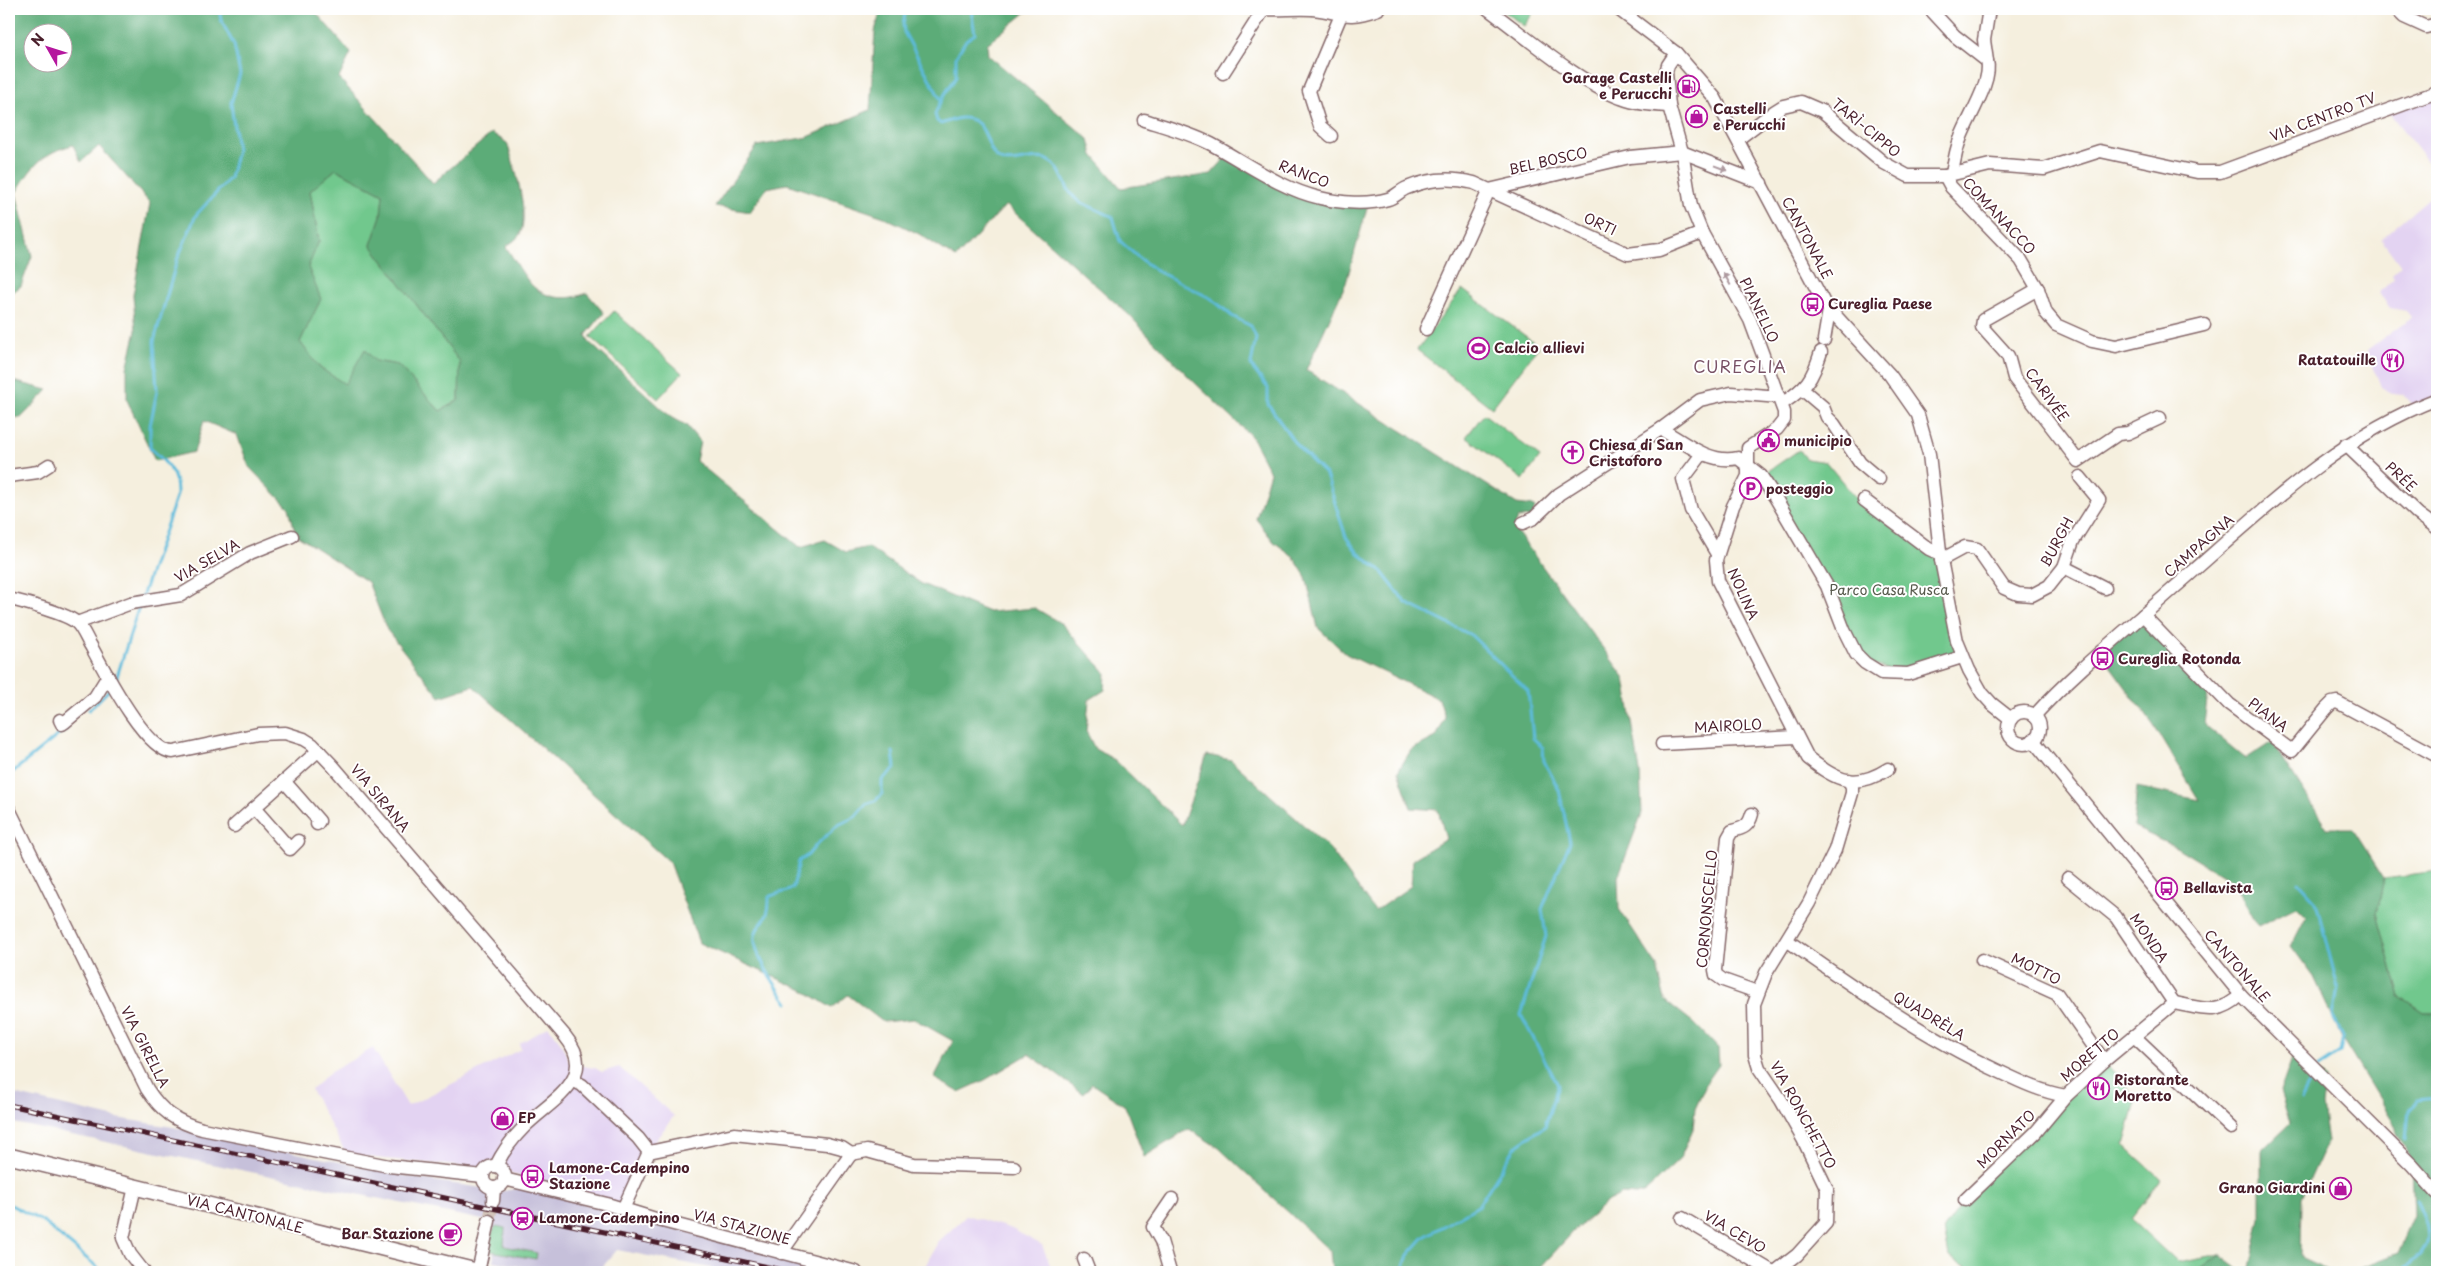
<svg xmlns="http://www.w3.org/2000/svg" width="2446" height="1281" font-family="'Playpen Sans',sans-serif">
<rect width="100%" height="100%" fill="#fff"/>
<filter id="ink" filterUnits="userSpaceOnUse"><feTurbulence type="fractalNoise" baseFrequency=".02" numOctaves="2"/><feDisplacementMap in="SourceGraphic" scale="10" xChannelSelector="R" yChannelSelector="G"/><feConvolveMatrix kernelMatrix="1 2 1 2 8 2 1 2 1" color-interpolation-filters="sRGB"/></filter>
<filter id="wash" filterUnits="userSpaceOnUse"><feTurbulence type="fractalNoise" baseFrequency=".0096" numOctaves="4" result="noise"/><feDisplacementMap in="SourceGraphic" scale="20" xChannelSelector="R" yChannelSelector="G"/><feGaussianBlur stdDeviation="1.12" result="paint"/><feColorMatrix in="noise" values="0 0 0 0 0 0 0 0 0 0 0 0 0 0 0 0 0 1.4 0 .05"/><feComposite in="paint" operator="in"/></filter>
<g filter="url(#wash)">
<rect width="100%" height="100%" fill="#f5efde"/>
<!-- built -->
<g fill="#e3d3f2">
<polygon points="2437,95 2437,174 2388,111"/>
<polygon points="2437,191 2437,395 2415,407 2403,394 2392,393 2381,387 2367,350 2411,317 2406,311 2390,308 2379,293 2394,278 2392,274 2401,266 2381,239"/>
<polygon points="548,1026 561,1043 570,1064 595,1068 602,1072 619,1067 674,1116 645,1154 621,1205 524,1178 511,1173 503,1164 494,1161 476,1168 347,1155 311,1090 329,1073 373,1048 408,1106 521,1049 519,1044"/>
<polygon points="967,1215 1012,1229 1042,1245 1053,1272 922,1272 938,1242"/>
</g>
<!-- industrial -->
<polygon fill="#c6c0da" points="9,1093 117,1118 173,1127 421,1179 503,1191 525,1187 838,1272 732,1272 617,1250 598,1272 548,1272 494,1261 492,1222 9,1122"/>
<!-- green -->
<g fill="#71c88d" stroke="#5e745c">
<polygon points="1501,9 1536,9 1524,26"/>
<polygon points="336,169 383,194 381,216 371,245 460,362 459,400 440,411 398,365 375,361 345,385 320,368 300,342 320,299 307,267 319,241 310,191"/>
<polygon points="1462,289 1539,346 1492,408 1417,350"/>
<polygon points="614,311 682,373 658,399 590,337"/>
<polygon points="1484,414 1540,457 1523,480 1466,437"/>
<polygon points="1799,450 1807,459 1826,462 1855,497 1940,554 1962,657 1908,674 1865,663 1761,476"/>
<polygon points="2437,871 2437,1013 2424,1013 2400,997 2377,913 2384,878"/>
<polygon points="2104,1061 2137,1099 2124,1145 2162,1180 2131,1219 2178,1263 2220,1255 2197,1272 1977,1272 1949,1257 1944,1229 1965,1200"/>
<polygon points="496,1226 505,1228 504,1246 537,1253 536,1259 490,1251 492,1233"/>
</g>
<!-- forest -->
<g fill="#5cac78" stroke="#536652" fill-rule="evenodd">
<path d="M9,9H313L351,53L339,78L433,183L492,133L507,143C514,164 530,214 520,234C518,239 510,243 506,247C513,257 526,281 535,288C551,300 570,300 587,293L604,313L586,335L589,342L672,418L686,425L700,442L696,461L800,547L825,540L846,552L868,547L922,584L989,612L1035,608L1062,624L1106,673L1105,690L1089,700L1086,731L1095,749L1115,760L1182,825L1207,755L1231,760L1329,848L1375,911L1411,886L1413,859L1446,839L1438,810L1411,808L1398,771L1411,750L1436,737L1445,718L1439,699L1346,654L1318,628L1306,577L1293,556L1274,542L1256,519L1270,472L1251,436L1191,379L1128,314L1006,205L956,258L919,234L884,217L787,184L767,188L750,212L715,206L757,146L808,137L870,110L875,31L881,9H1030L987,44L988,55L1089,139L1093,155L1121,188L1211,174L1229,154L1297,190L1369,201L1346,283L1306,370L1517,504L1533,506L1535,508L1532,517L1518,518L1514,528L1625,678L1640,772L1642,813L1618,877L1619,909L1657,966L1665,1000L1694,1023L1718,1048L1719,1065L1707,1082L1695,1108L1693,1129L1680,1159L1645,1192L1637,1195L1622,1194L1608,1201L1574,1231L1536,1272H1332L1330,1251L1219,1148L1189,1129L1144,1157L1125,1106L1092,1084L1083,1094L1029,1054L985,1080L959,1092L934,1078L953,1041L914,1019L883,1022L848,995L832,1008L803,990L699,943L669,862L473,686L440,697L387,630L368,582L296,535L289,508L249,467L237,435L204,421L194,452L155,461L127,400V368L136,331L133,295L150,203L99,146L81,162L73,145C42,153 32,166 16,193L32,256L21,286L9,295ZM32,32H62V62H32ZM336,169L383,194L381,216L371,245L460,362L459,400L440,411L398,365L375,361L365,349L345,384L320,368L300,342L321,299L308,267L319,241L310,191Z"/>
<polygon points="9,380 48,390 21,418 9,417"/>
<polygon points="2143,615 2209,685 2204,724 2246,759 2272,742 2327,828 2352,828 2384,878 2377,913 2400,997 2424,1013 2437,1013 2437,1272 2349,1272 2398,1253 2414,1216 2412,1165 2396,1127 2344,1042 2314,977 2291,946 2306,917 2296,907 2258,926 2233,882 2176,847 2133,827 2137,787 2199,800 2154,726 2100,652"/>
<polygon points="2295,1050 2325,1079 2322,1106 2327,1142 2302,1197 2301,1257 2334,1272 2249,1272 2261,1218 2261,1151 2290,1123 2280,1092"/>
<polygon points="2220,1255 2243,1272 2197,1272"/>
</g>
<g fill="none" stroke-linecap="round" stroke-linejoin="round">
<!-- stream -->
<g stroke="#5dbbdb" stroke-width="3">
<path d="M906,9L903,24L904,32L941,100L935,114L937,121L941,124C947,122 957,117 964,118C992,120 983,154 1003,161C1017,165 1031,155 1045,159C1063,165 1063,188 1075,198C1081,204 1104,212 1113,217L1120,241L1140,259L1157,271L1212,299L1232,316L1251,326L1256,338L1251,364L1254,370L1268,388V404L1296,445L1326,475L1346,537L1358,553L1381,571L1406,603L1471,635L1528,691L1533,738L1543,748L1544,761L1559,790L1570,842L1542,909L1546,936L1521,1015L1558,1085L1545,1126L1516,1146L1478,1206L1424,1237L1408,1255L1402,1272"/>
<polyline points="941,100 956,77 956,57 966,40 975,34 971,9"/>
<path d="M142,597L177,495C178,473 166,462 150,448V426L157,391L154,341L177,260L196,215L230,178L237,150L231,103L240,74L234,45L221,20L219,9"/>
<polyline points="115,683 139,606"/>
<polyline points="89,710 111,688"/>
<polyline points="9,775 67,728"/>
<polyline points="2298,882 2316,902 2338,988 2333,1017 2343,1036 2340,1053 2318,1068"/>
<path d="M788,1003C778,989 752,953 755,936C756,928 760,926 764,920C769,913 769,905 769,897C777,892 784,894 793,888L799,861L808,855L816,845L838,825L855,817L866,804L875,801L882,794V780L895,768L893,752"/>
<polyline points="2301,1100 2314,1073"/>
<polyline points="2406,1139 2409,1111 2417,1100 2437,1098"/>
<polyline points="9,1204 42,1221 103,1272"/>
<path d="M2399,1272C2434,1247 2434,1237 2416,1199"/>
</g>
</g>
</g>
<g filter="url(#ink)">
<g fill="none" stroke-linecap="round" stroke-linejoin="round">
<!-- minor-tunnel -->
<polyline stroke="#d3c5ba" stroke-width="12" stroke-dasharray="12 6" stroke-linecap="butt" points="489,1221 493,1201"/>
<defs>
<g id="minor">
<path d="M1264,9C1279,10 1296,8 1312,9C1343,12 1344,21 1378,9"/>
<path d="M1488,9C1525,36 1579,83 1621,98C1636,104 1653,105 1669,106"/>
<polyline points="1618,9 1676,53 1715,98 1824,303 1890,375 1918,415 1929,454 1941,560 1957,641 1969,670 1982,693 1992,704 2011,719"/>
<path d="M1930,9L1955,36L1987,61C1993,80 1968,118 1961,137C1956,149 1954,161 1952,174"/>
<polyline points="2396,9 2404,17 2426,27 2437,24"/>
<path d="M1676,53L1668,65L1666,72L1669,106L1682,152L1691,206L1702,233L1750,320L1784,412V420L1777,429L1748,448V476L1733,506L1716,560L1718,581L1808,758C1837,781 1855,790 1888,769"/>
<polyline points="1987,61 1984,40 1989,9"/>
<polyline points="1223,73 1264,9"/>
<path d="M1144,120C1167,127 1190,133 1211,144C1246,163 1281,189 1320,198C1340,203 1368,205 1388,199C1395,197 1401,190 1407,188C1430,178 1451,177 1474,183L1628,254L1659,250L1702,233"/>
<polyline points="1331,136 1320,126 1309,91 1341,15"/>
<polyline points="1738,139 1775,111 1783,106 1801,102 1822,111 1884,163 1908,176 1945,176 1990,165 2044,169 2100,151 2197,172 2220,172 2437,92"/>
<polyline points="1945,176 1951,187 2021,260 2038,289 2046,313 2056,325 2092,341 2116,346 2204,325"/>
<polyline points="2038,289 1983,320 1982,327 2008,356 2014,378 2078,461 2118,434 2128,433 2160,418"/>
<polyline points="1426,329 1489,190 1630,157 1682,152 1761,183"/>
<polyline points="1824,340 1829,310"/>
<polyline points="1803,390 1823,407 1827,417 1834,424 1860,463 1879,479"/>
<path d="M1783,403C1807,387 1812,380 1821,352"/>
<polyline points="1661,429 1700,400 1731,393 1779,397"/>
<polyline points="2346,445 2418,514 2437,528"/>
<polyline points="1702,454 1683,479 1691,510 1717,554"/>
<polyline points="9,476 38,472 49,465"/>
<polyline points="1864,500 1929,549 1940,554"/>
<path d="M1523,523L1534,518L1559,494L1661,429C1684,442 1710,465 1738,458L1761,476L1775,497L1827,586L1844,630L1856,654L1865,663L1881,673L1908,674L1962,657"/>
<polyline points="1941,560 1965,547 1977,549 2004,588 2018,594 2032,595 2049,586 2064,567 2073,541 2099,500 2080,477"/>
<polyline points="2064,567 2105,588"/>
<path d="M9,599C23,602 68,614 77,623C83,629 87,640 91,646C104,670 146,752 173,752L258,734L285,733L304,739L312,744L333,766L565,1036C600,1078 551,1100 525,1126C513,1138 503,1151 496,1166"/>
<polyline points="2143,615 2229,704 2292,751 2326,709 2332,703 2337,702 2437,756"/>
<polyline points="77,623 131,603 181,595 250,553 292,536"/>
<circle cx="2024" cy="728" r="16"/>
<path d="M2034,716C2077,669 2127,630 2174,588C2256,517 2334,438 2437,399"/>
<polyline points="60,720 62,724 65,722 95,697 108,676"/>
<polyline points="2033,740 2241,995 2412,1165 2437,1193"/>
<polyline points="1662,744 1796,737"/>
<polyline points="284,781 319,821 317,824"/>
<polyline points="254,808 290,849 298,841"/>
<path d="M9,809L147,1089C161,1111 176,1122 202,1129L389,1166L483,1176"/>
<path d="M1752,814C1749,826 1744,828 1732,831L1728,838L1715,970L1716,975L1723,980L1757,992"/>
<polyline points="234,826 319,750"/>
<polyline points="2068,878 2116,917 2174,1003"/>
<path d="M1788,941C1855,988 1923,1036 1998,1071C2021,1082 2042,1092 2066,1096"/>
<polyline points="1982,960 2057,994 2104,1061"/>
<polyline points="2134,1036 2231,1128"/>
<polyline points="574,1081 582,1085 638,1138 649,1152"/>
<circle cx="494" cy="1177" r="11"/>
<polyline points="504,1179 607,1204 662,1221 856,1272"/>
<polyline points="135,1187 123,1238 130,1254 144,1272"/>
<path d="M1965,1200L2036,1132L2066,1096L2104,1061L2174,1003C2203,1008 2217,1017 2241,995"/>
<polyline points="493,1201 494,1188"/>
<polyline points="623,1209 649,1152 734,1134 827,1144 842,1148 851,1154 867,1151 914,1164 1014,1167"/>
<polyline points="1682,1218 1773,1272"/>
<polyline points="781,1253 851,1154"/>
<polyline points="1084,1259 1089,1272"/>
<polyline points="478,1272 489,1221"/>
<polyline points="1170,1272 1161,1241 1153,1227 1172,1199"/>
<polyline points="1775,1272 1797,1255 1826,1223 1827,1189 1803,1139 1781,1100 1759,1068 1755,1055 1754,1004 1766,973 1809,903 1835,850 1852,793 1852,787 1849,780"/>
</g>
<polyline id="major" points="9,1156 480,1272"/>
</defs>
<!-- minor casing -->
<use href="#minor" stroke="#86686a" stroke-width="15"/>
<!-- major casing -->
<use href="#major" stroke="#86686a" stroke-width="18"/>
<!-- minor -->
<use href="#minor" stroke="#fff" stroke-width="12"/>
<!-- major -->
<use href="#major" stroke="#fff" stroke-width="15"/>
<defs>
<polyline id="rail" points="9,1105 792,1272"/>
</defs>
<!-- rail casing -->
<use href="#rail" stroke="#4a1f2b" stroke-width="5"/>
<!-- rail -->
<use href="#rail" stroke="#fff" stroke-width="3" stroke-dasharray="9" stroke-linecap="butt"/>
</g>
<!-- one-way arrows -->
<defs><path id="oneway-solid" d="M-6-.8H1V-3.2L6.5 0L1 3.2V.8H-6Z" transform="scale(1.25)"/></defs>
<g fill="#ae9aa0">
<use href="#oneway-solid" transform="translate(1721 168) rotate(21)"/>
<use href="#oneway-solid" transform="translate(1727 279) rotate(-119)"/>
</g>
</g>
<!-- icons -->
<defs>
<symbol id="fuel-ring" viewBox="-11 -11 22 22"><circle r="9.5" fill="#fff" stroke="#b5179e" stroke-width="1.5"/><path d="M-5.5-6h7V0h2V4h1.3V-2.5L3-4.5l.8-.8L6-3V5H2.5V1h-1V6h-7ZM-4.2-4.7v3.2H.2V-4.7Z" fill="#b5179e"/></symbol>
<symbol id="shop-ring" viewBox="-11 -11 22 22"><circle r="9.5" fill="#fff" stroke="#b5179e" stroke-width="1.5"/><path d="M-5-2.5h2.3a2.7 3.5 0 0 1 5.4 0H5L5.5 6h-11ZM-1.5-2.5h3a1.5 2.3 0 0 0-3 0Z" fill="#b5179e"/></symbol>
<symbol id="bus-ring" viewBox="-11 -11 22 22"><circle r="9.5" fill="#fff" stroke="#b5179e" stroke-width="1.5"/><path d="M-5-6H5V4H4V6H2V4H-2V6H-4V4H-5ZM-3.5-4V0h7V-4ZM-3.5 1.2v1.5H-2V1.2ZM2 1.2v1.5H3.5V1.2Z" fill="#b5179e"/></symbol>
<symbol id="stadium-ring" viewBox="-11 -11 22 22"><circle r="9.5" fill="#fff" stroke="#b5179e" stroke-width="1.5"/><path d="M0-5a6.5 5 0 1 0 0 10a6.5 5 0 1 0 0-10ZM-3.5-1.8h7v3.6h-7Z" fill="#b5179e"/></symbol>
<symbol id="restaurant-ring" viewBox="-11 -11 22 22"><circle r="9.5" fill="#fff" stroke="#b5179e" stroke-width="1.5"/><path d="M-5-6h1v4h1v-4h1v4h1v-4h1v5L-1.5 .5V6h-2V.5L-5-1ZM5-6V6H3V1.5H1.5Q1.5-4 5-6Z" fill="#b5179e"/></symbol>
<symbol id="civic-ring" viewBox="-11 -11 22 22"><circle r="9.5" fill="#fff" stroke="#b5179e" stroke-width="1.5"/><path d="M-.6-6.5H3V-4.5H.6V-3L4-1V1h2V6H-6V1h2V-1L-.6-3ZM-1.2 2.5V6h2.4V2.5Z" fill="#b5179e"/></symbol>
<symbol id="church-ring" viewBox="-11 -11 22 22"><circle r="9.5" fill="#fff" stroke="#b5179e" stroke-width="1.5"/><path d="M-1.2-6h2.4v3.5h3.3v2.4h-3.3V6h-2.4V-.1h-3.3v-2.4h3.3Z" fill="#b5179e"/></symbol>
<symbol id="parking-ring" viewBox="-11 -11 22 22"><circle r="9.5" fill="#fff" stroke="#b5179e" stroke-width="1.5"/><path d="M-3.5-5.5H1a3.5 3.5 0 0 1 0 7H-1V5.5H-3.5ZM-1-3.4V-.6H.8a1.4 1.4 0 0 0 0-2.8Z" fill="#b5179e"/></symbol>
<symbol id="station-ring" viewBox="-11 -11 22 22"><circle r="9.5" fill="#fff" stroke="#b5179e" stroke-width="1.5"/><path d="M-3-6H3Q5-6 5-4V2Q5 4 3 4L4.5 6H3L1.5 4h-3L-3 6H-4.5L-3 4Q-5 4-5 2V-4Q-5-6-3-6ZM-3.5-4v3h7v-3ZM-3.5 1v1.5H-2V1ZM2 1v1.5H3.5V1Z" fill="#b5179e"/></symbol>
<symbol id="cafe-ring" viewBox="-11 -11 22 22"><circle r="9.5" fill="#fff" stroke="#b5179e" stroke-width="1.5"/><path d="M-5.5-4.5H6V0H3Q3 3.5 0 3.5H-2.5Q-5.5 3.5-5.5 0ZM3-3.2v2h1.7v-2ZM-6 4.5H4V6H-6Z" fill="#b5179e"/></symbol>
</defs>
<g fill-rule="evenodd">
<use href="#fuel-ring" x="1676" y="74" width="25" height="25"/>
<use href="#shop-ring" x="1684" y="104" width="25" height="25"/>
<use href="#bus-ring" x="1800" y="292" width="25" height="25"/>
<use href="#stadium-ring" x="1466" y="336" width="25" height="25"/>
<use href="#restaurant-ring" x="2380" y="348" width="25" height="25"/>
<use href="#civic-ring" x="1756" y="428" width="25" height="25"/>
<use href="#church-ring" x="1560" y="440" width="25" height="25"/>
<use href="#parking-ring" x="1738" y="476" width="25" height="25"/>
<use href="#bus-ring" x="2090" y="646" width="25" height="25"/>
<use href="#bus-ring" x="2154" y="876" width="25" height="25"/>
<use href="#restaurant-ring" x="2086" y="1076" width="25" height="25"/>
<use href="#shop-ring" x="490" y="1106" width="25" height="25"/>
<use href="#bus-ring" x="520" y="1164" width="25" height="25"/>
<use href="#shop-ring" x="2328" y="1176" width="25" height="25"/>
<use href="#station-ring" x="510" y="1206" width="25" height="25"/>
<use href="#cafe-ring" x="438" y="1222" width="25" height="25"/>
</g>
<g text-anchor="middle" stroke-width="4" stroke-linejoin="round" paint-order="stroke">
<!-- poi labels -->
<g font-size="14" font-weight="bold" fill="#4a1f2b" stroke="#fff" text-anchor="start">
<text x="1672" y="83" text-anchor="end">Garage Castelli<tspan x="1672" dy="16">e Perucchi</tspan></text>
<text x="1713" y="114">Castelli<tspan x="1713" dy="16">e Perucchi</tspan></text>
<text x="1828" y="309">Cureglia Paese</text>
<text x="1494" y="353">Calcio allievi</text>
<text x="2376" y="365" text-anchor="end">Ratatouille</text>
<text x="1784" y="446">municipio</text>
<text x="1589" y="450">Chiesa di San<tspan x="1589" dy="16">Cristoforo</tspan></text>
<text x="1766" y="494">posteggio</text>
<text x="2118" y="664">Cureglia Rotonda</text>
<text x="2183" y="893">Bellavista</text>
<text x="2114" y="1085">Ristorante<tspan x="2114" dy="16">Moretto</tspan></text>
<text x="518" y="1123">EP</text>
<text x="549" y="1173">Lamone-Cadempino<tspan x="549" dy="16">Stazione</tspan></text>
<text x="2325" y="1193" text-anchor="end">Grano Giardini</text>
<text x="539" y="1223">Lamone-Cadempino</text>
<text x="434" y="1239" text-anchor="end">Bar Stazione</text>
</g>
<!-- street labels -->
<g font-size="14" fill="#4a1f2b" stroke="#fff">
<text transform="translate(2323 117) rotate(-21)" y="5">VIA CENTRO TV</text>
<text transform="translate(1866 128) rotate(39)" y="5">TARÌ-CIPPO</text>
<text transform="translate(1548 161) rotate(-13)" y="5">BEL BOSCO</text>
<text transform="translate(1304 174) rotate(21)" y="5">RANCO</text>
<text transform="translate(1999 216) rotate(47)" y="5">COMANACCO</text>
<text transform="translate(1600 224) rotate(25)" y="5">ORTI</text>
<text transform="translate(1807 238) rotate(62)" y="5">CANTONALE</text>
<text transform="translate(1759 310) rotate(64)" y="5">PIANELLO</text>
<text transform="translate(2047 395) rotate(54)" y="5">CARIVÉE</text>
<text transform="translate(2401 477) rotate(43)" y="5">PRÉE</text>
<text transform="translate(2057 542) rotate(-62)" y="5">BURGH</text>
<text transform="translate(2199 546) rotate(-41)" y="5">CAMPAGNA</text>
<text transform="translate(207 561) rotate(-30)" y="5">VIA SELVA</text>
<text transform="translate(1743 594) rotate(66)" y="5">NOLINA</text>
<text transform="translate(2268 715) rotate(37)" y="5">PIANA</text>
<text transform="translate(1728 726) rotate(-3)" y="5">MAIROLO</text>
<text transform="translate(380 798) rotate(50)" y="5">VIA SIRANA</text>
<text transform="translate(1707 909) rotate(-85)" y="5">CORNONSCELLO</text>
<text transform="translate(2149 938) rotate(56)" y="5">MONDA</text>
<text transform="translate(2237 966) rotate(49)" y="5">CANTONALE</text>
<text transform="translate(2036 969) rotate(26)" y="5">MOTTO</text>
<text transform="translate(1929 1016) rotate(31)" y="5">QUADRÈLA</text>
<text transform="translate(145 1047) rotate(63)" y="5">VIA GIRELLA</text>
<text transform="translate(2090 1055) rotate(-41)" y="5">MORETTO</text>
<text transform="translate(1803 1115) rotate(61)" y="5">VIA RONCHETTO</text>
<text transform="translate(2006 1139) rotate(-45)" y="5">MORNATO</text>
<text transform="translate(245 1214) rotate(14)" y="5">VIA CANTONALE</text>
<text transform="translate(742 1227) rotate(15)" y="5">VIA STAZIONE</text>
<text transform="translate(1735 1232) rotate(31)" y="5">VIA CEVO</text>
</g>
<!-- park labels -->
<g font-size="14" fill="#585a4d" stroke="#fff">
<text x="1889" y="595">Parco Casa Rusca</text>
</g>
<!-- quarter labels -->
<g font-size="16" letter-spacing="1" fill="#795266" stroke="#fff">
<text x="1740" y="373">CUREGLIA</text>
</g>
</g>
<!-- margin -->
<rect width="2446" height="1281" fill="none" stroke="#fff" stroke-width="30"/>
<!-- north arrow -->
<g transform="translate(48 48) rotate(309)"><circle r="24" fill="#ffffff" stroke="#b7a5aa"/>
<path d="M0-4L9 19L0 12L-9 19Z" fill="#b5179e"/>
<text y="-8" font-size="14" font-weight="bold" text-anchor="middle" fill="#4a1f2b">N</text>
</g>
</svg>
